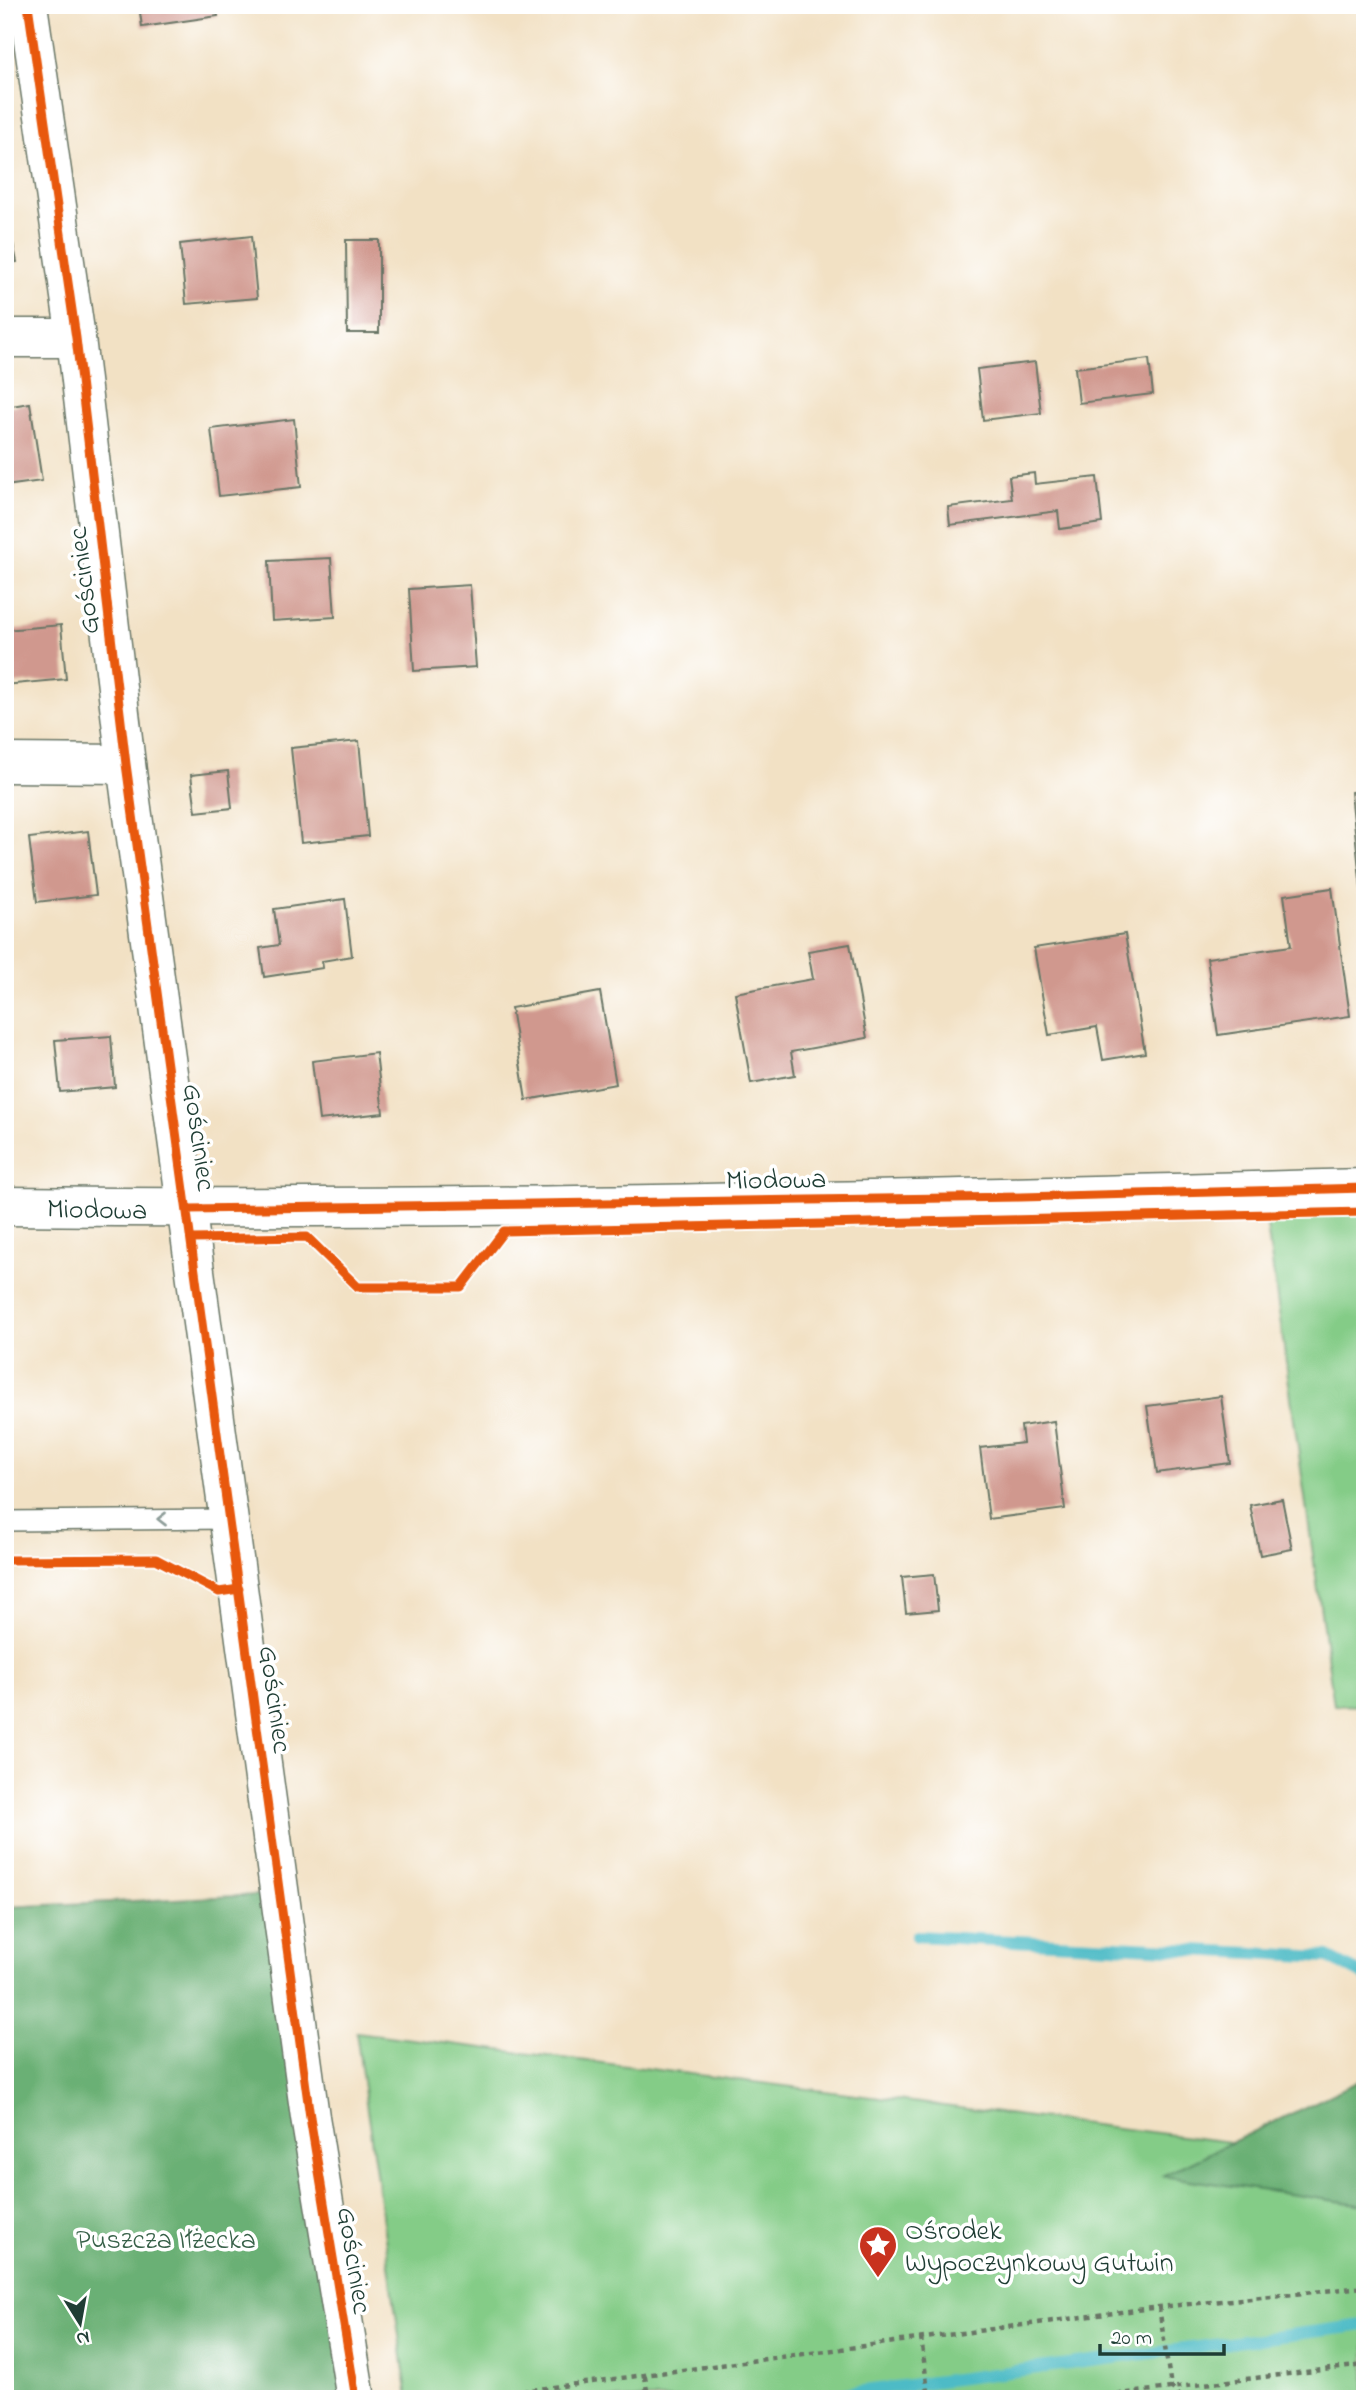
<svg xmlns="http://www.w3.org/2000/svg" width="1370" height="2404" font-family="'Indie Flower',sans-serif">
<rect width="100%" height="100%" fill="#fff"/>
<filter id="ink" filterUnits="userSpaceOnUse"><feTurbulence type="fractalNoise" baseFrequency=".0143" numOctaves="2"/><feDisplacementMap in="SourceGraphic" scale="14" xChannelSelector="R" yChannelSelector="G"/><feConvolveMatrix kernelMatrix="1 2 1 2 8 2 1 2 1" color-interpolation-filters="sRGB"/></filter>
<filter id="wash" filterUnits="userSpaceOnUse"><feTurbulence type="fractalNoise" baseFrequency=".00686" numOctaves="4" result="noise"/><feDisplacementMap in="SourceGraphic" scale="28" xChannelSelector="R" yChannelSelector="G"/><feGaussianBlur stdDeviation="1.57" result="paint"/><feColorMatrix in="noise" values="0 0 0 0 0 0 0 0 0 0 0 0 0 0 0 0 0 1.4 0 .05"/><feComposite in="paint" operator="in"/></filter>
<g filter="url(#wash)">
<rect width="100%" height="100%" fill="#f2e1c4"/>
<!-- green -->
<g fill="#84cc87" stroke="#52845e" stroke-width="2">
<polygon points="1365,1188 1365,1706 1334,1705 1262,1191"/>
<polygon points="356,2032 1365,2159 1365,2399 408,2399"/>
</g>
<!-- forest -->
<g fill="#6bb074" stroke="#457654" stroke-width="2">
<polygon points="280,1894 356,2399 5,2399 5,1907"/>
<polygon points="1365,2078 1365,2205 1162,2176"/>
</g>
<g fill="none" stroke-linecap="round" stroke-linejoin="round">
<!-- stream -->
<g stroke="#4dbbc6" stroke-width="12">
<polyline points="916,1936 1328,1957 1365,1976"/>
<polyline points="803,2399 1365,2325"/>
</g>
</g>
<g id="blocks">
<!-- building -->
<g fill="#d0988e">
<polygon points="139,5 216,5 218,16 142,27"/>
<polygon points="5,205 17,262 5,264"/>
<polygon points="251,236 257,298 186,304 180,244"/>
<polygon points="346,240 379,240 379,333 347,333"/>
<polygon points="1149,359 1153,394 1079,403 1075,368"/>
<polygon points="1035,362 1041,413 983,420 977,369"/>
<polygon points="30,403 42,481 5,486 5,407"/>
<polygon points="294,419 301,487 219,496 211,429"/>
<polygon points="1034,473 1035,484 1097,477 1102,523 1060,529 1058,511 950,525 948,507 1012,499 1009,476"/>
<polygon points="331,558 335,617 272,621 269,561"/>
<polygon points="470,585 476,667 414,671 409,589"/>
<polygon points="61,625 66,679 5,685 5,630"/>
<polygon points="359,741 368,836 301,843 291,748"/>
<polygon points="228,771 232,808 196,812 191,775"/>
<polygon points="1365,790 1365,889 1361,889 1351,792"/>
<polygon points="88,831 96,895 37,902 29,838"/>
<polygon points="1332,888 1350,1016 1218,1035 1207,958 1291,946 1284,895"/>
<polygon points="345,899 352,956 322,961 323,968 264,977 260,948 279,945 274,909"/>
<polygon points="1125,934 1145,1053 1103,1060 1097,1027 1049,1035 1034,948"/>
<polygon points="850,944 867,1038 791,1052 795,1075 751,1083 735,993 813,979 808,951"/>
<polygon points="600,992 616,1084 526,1100 511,1008"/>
<polygon points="111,1036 115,1087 60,1092 55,1040"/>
<polygon points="376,1053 383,1113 319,1120 312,1061"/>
<polygon points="5,1056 7,1056 12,1113 5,1113"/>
<polygon points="1221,1396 1230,1463 1157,1473 1147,1406"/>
<polygon points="1054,1421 1065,1509 989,1519 980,1448 1023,1443 1021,1426"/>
<polygon points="1282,1499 1292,1549 1260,1555 1250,1505"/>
<polygon points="934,1574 938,1610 906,1613 902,1577"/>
</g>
</g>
</g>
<g filter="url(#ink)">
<use href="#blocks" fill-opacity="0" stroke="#697666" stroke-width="2"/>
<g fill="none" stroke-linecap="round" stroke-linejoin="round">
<defs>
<polyline id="lane" points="5,1521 230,1519"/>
<g id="street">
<polyline points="28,5 76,338 126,764 310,2117 356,2399"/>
<polyline points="5,338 76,338"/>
<polyline points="5,763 126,764"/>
<path d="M5,1206C458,1211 912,1200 1365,1188"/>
</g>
</defs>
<!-- lane casing -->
<use href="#lane" stroke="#697666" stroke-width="22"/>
<!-- street casing -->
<use href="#street" stroke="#697666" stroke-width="41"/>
<!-- path -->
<g stroke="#697666" stroke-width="4.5" stroke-dasharray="5 5" stroke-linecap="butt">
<polyline points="1159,2307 1171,2387 1183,2399"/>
<polyline points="921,2338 929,2399"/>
<polyline points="645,2376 648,2399"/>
<polyline points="463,2399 1159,2307 1365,2287"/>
<polyline points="1077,2399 1365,2365"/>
</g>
<!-- lane -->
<use href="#lane" stroke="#fff" stroke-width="19"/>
<!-- street -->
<use href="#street" stroke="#fff" stroke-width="38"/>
<defs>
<g id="cycleway">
<polyline points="28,5 76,338 126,764 310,2117 356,2399"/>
<polyline points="188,1209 1021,1197 1365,1188"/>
<polyline points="192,1239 307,1237 358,1287 461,1287 504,1231 1365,1212"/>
<polyline points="5,1560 156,1559 219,1592 239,1589"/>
</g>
</defs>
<!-- cycleway casing -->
<use href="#cycleway" stroke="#fff" stroke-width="13"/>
<!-- cycleway -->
<use href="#cycleway" stroke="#e8590c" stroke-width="9"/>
</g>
<!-- one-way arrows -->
<defs><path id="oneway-chevron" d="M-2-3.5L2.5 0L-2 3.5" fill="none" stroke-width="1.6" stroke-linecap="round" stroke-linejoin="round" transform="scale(1.75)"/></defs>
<use stroke="#8f9e9a" href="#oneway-chevron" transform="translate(162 1519) rotate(180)"/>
</g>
<!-- icons -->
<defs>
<symbol id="sight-pin" viewBox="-11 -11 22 30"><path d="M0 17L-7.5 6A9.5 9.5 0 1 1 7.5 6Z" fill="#c8321e" stroke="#fff"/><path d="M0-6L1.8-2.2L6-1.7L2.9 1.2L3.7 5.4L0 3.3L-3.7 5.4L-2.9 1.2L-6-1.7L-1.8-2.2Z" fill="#fff"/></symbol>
</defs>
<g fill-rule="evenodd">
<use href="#sight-pin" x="856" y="2223" width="44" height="60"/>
</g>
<g text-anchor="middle" stroke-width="7" stroke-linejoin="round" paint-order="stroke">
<!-- street labels -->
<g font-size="28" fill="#1f3d34" stroke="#fff">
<text transform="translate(82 581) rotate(-97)" y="10">Gościniec</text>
<text transform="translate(201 1137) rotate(82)" y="10">Gościniec</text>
<text transform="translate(776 1178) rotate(-1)" y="10">Miodowa</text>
<text transform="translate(97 1208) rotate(1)" y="10">Miodowa</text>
<text transform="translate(277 1699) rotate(82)" y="10">Gościniec</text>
<text transform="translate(356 2260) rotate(81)" y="10">Gościniec</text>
</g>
<!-- poi labels -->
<g font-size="28" fill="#1f3d34" stroke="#fff" text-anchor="start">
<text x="905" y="2239">Ośrodek<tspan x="905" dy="32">Wypoczynkowy Gutwin</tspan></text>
</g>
<!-- park labels -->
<g font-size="28" fill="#386149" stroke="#fff">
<text x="166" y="2248">Puszcza Iłżecka</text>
</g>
</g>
<!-- margin -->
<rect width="1370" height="2404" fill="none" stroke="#fff" stroke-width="28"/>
<!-- north arrow -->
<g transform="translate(80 2323) rotate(169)" stroke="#ffffff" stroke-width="5" paint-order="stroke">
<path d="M0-5L12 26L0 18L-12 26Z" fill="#1f3d34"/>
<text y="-10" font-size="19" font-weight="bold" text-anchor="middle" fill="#1f3d34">N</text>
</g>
<!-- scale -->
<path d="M1100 2344v10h124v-10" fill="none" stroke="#1f3d34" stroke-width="3.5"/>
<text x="1111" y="2344" font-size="21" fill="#1f3d34" stroke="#ffffff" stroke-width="5" paint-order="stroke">20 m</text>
</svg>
